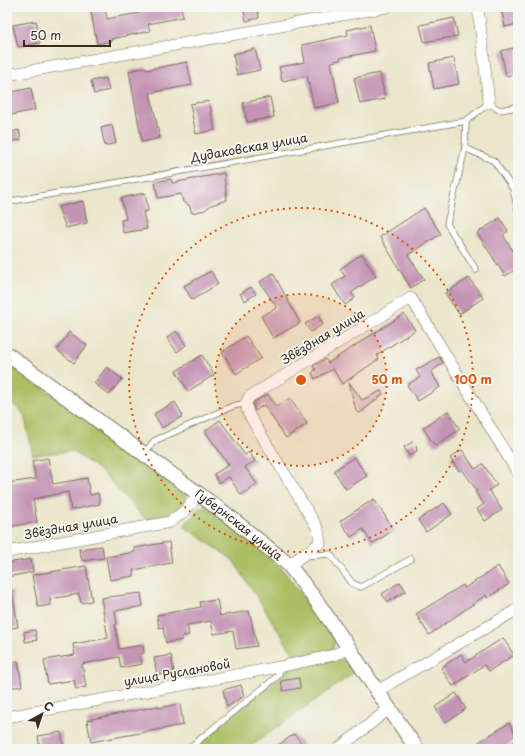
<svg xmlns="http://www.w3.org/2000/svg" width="525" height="756" font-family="'Playpen Sans',sans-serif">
<rect width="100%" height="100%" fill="#f6f6f2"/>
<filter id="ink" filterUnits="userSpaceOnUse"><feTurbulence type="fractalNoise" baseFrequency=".025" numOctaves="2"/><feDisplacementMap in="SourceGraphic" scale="8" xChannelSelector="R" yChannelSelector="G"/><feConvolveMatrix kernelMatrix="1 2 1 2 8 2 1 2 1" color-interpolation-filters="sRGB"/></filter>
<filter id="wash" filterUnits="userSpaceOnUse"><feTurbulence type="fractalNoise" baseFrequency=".012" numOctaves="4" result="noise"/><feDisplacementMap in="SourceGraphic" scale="16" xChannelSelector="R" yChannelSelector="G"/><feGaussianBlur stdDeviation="0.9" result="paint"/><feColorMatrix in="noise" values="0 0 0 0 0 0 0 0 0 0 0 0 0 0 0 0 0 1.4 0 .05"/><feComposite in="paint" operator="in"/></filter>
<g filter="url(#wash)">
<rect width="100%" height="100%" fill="#ebe6cb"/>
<!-- green -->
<g fill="#aabf63" stroke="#727440">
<path d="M9,368H16L186,494C184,514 163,517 146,520L102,472L72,451L33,455L24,414L7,399V370Z"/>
<polygon points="207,507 259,548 283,570 336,641 330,653 296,658 233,560 184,526 198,509"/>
<path d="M337,659C346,659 350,664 355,672L247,749H193L287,671L298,666Z"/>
</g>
<g id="blocks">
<!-- building -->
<g fill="#c494b5">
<polygon points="90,7 105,7 107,19 160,9 160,7 181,7 183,17 148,24 150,31 111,39 112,41 97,44"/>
<polygon points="243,7 257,7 259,18 246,21"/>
<polygon points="501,7 518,7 518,24 505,27"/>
<polygon points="454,18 458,36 424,42 420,25"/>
<polygon points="36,21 40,43 18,47 13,25"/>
<polygon points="370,25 375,51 340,58 340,60 331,62 339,103 314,108 307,76 282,81 279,67 305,62 302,45 348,35 347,30"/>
<polygon points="518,47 518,73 506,76 501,51"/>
<polygon points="255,49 260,70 237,75 233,54"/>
<polygon points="454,58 459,84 434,89 429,63"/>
<polygon points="187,62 192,85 150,93 160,138 142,142 129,71 146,67 146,70"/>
<polygon points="380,73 385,99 360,104 354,78"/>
<polygon points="106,78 109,90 94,94 91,81"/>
<polygon points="31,88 35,110 11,115 7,93"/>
<polygon points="270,97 274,117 247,122 243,103"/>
<polygon points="209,101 215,130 196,134 190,104"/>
<polygon points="112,125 116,143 105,146 101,128"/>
<polygon points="19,130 21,140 7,142 7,133"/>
<polygon points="224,173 227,200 211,205 205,210 192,213 189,205 183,202 181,194 158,198 155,182 171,179 172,183"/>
<polygon points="145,193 148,211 143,212 147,229 123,233 121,220 126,219 121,198"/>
<polygon points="83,201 87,223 66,228 58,207"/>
<polygon points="424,208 441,234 408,255 424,279 411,288 380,237"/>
<polygon points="500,218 508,231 503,235 518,259 518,268 505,276 477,233"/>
<polygon points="362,254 376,276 351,293 355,298 345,305 332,285 345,276 340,269"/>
<polygon points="211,271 218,284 192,300 184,286"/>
<polygon points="273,273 300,323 273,338 261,316 277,308 260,282"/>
<polygon points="469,278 483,298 459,314 445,293"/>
<polygon points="251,287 256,294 245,301 240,294"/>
<polygon points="404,314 415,330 377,355 379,359 342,384 333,369 315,379 312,373 316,370 313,366 325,359 328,363"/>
<polygon points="318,316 323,324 311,332 305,324"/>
<polygon points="176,331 186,345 177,352 167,338"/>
<polygon points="69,332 87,345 74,363 57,350"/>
<polygon points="246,336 261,358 236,374 222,352"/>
<polygon points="202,355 214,375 188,391 176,371"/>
<polygon points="439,357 443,363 431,372 440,387 418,401 407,385 420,377 416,370"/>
<polygon points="107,367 122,379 109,395 94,383"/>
<polygon points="349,382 362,400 381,391 383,394 360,413 356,411"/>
<polygon points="268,394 276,407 290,398 307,424 286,438 264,405 255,411 254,409 254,402"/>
<polygon points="175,402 183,416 162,428 154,414"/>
<polygon points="448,411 460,429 435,446 423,428"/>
<polygon points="220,420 245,455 249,452 255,461 245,467 257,484 241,495 229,477 219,483 214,474 229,465 205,431"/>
<polygon points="413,442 416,445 417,451 409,456 404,447"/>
<polygon points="462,450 475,469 483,464 497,485 489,490 502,510 485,521 477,509 484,504 475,492 477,491 462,469 459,471 450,458"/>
<polygon points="354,457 367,476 346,489 334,471"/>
<polygon points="48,458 53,484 87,478 90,495 98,493 100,504 71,510 68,492 33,499 37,522 8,527 7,483 36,479 32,461"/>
<polygon points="374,499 394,530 372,544 363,529 351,537 340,521"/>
<polygon points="444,503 452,514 426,532 418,520"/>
<polygon points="169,542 172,563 133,570 134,576 110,580 106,557 135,552 134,548"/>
<polygon points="102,546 104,558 82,561 79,549"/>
<polygon points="31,559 33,572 7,577 7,563"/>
<polygon points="86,566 92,601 81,603 79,594 50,599 51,605 38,607 32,575"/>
<polygon points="498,566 509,584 487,598 486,595 429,635 416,614 463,585 465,588"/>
<polygon points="400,582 406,591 388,602 382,594"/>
<polygon points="7,591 12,591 18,627 7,629"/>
<polygon points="141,593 143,606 115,611 117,624 115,625 119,649 143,645 144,653 140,654 142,664 121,668 119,657 82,664 86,687 76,689 74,680 48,684 44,660 75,655 73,644 108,638 101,598"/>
<polygon points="217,600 220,616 249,611 257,646 236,649 233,631 214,634 211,621 187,625 189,635 182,636 182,640 166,643 163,627 159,628 157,615 201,607 200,602"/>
<polygon points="35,630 37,640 25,642 24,632"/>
<polygon points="503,638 514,655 489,671 484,665 453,686 441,668 461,654 466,662"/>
<polygon points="171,655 174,672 157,675 154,658"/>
<polygon points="18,661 22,686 7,688 7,663"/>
<polygon points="299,678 300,688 283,691 281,681"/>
<polygon points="241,685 244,696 227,707 223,690"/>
<polygon points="456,693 466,709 445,723 435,707"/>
<polygon points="180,704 183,725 91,742 87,720 158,706 158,708"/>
<polygon points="509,723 518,739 502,749 484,749 479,742"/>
<polygon points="61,732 64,749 40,749 38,736"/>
<polygon points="294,734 306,749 273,749"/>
</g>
</g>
</g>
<g filter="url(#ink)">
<use href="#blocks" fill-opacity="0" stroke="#796c5b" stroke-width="1"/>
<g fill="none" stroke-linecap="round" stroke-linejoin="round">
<defs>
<g id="service">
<polyline points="466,121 465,148 447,224 476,270"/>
<polyline points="465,148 494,161 513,189 518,210"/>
<polyline points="7,202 466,121 489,103 499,110 518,107"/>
<polyline points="144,454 154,441 233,406 246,403"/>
<polyline points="305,556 330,554 352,583 361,587 411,559"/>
<polyline points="188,749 279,675 279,667"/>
</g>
<g id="minor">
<polyline points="478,7 489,103"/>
<polyline points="7,75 387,7"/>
<polyline points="7,552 170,522 186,510 199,494"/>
<polyline points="289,565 320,543 318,529 248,413 246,403 249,397 411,298 518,473"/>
<polyline points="377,691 518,609"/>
<polyline points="7,717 279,667 334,655 349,648"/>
<polyline points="338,749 389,709"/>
</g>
<g id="tertiary">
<path id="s1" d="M7,354L226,514L289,565L315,599L349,648L377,691L417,749"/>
</g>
</defs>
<!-- service casing -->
<use href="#service" stroke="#796c5b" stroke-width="7"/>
<!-- minor casing -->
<use href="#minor" stroke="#796c5b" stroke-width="12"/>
<!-- tertiary casing -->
<use href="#tertiary" stroke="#796c5b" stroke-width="16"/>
<!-- service -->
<use href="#service" stroke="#fff" stroke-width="5.5"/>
<!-- minor -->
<use href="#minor" stroke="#fff" stroke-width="11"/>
<!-- tertiary -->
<use href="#tertiary" stroke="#fff" stroke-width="14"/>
</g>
</g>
<!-- distance rings -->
<circle cx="301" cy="380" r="86" fill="#df570d" fill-opacity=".12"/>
<g fill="none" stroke="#df570d" stroke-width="2" stroke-dasharray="2 4">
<circle cx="301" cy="380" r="86"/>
<circle cx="301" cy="380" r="172"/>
</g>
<g text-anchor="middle" stroke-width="3.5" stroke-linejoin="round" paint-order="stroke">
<!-- street labels -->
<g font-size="12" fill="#3b2a1e" stroke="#f6f6f2">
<text transform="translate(249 148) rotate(-10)" y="4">Дудаковская улица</text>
<text transform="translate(323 337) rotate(-31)" y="4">Звёздная улица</text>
<text dy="4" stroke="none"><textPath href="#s1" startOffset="288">Губернская улица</textPath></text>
<text transform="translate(71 527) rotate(-10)" y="4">Звёздная улица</text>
<text transform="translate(177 673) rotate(-10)" y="4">улица Руслановой</text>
</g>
</g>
<circle cx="301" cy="380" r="6" fill="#df570d" stroke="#f6f6f2" stroke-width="2"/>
<g font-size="12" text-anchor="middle" font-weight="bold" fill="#df570d" stroke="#f6f6f2" stroke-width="3.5" stroke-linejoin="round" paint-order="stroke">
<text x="387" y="384">50 m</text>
<text x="473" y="384">100 m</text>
</g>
<!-- margin -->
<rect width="525" height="756" fill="none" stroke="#f6f6f2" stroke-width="24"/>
<!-- north arrow -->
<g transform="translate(42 714) rotate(40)" stroke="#f6f6f2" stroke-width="3" paint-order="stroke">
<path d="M0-3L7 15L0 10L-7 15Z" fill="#3b2a1e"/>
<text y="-6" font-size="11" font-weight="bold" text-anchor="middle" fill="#3b2a1e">С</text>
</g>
<!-- scale -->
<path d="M24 40v6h86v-6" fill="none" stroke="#3b2a1e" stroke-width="2"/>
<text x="30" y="40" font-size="12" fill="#3b2a1e" stroke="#f6f6f2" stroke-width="3" paint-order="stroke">50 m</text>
</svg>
